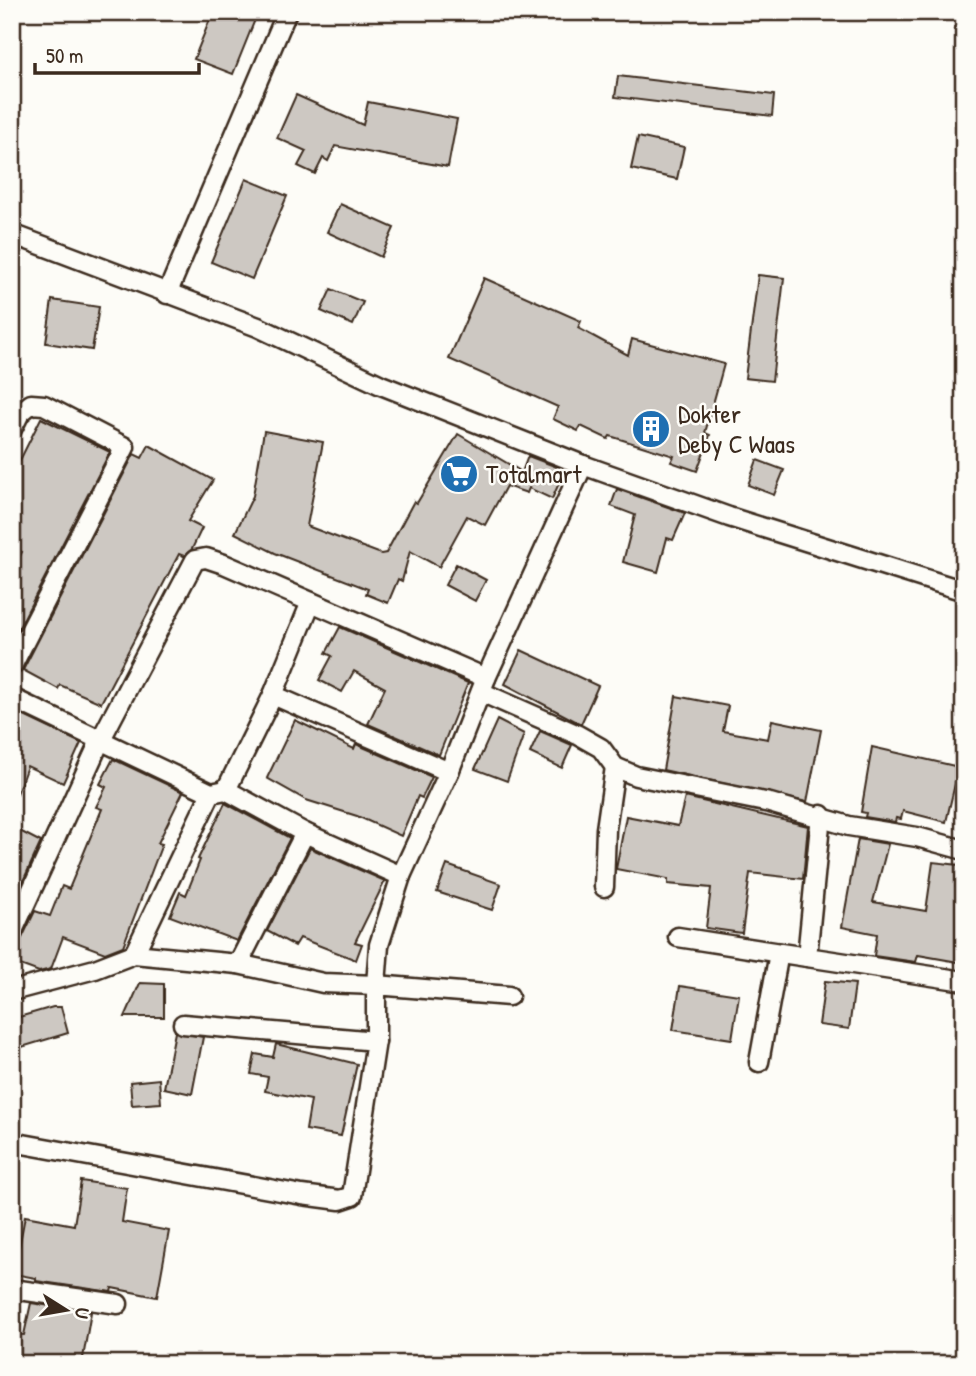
<svg xmlns="http://www.w3.org/2000/svg" width="976" height="1376" font-family="'Patrick Hand',sans-serif">
<rect width="100%" height="100%" fill="#fdfcf7"/>
<filter id="ink" filterUnits="userSpaceOnUse"><feTurbulence type="fractalNoise" baseFrequency=".0143" numOctaves="2"/><feDisplacementMap in="SourceGraphic" scale="14" xChannelSelector="R" yChannelSelector="G"/><feConvolveMatrix kernelMatrix="1 2 1 2 8 2 1 2 1" color-interpolation-filters="sRGB"/></filter>
<g filter="url(#ink)">
<!-- building -->
<g fill="#cdc8c2" stroke="#3b2a1e" stroke-width="2">
<polygon points="213,12 258,12 233,74 194,59"/>
<polygon points="618,76 774,95 772,116 615,97"/>
<polygon points="296,95 363,125 368,102 457,119 448,167 335,146 328,161 323,158 315,174 298,166 306,151 277,138"/>
<polygon points="638,137 684,147 677,179 631,169"/>
<polygon points="246,179 287,196 252,279 211,262"/>
<polygon points="340,204 394,228 381,257 327,232"/>
<polygon points="758,275 784,278 772,381 745,378"/>
<polygon points="484,278 581,321 578,328 628,355 632,339 724,364 705,433 710,435 697,471 671,462 674,456 610,436 608,439 581,426 578,431 553,419 558,407 449,359"/>
<polygon points="331,289 363,302 353,325 321,311"/>
<polygon points="52,300 99,307 92,350 46,343"/>
<polygon points="41,418 110,452 12,641 12,571 22,552 12,547 12,476"/>
<polygon points="264,431 323,442 307,526 381,554 386,553 414,501 417,503 458,434 522,472 528,456 565,470 552,499 529,488 527,493 506,486 485,525 467,516 439,567 410,551 402,581 398,579 388,603 366,594 368,589 275,553 235,533 253,496"/>
<polygon points="149,445 213,480 188,521 202,528 192,549 184,556 179,554 101,703 60,685 58,689 23,670 134,454 142,458"/>
<polygon points="757,460 784,470 774,495 748,485"/>
<polygon points="617,489 685,513 673,540 667,538 658,572 623,562 635,515 611,506"/>
<polygon points="456,564 486,580 475,601 445,585"/>
<polygon points="340,627 468,683 439,755 368,724 385,688 354,671 342,692 319,680 332,656 326,653"/>
<polygon points="521,650 598,686 581,724 505,684"/>
<polygon points="676,696 728,706 723,731 768,739 772,720 821,730 807,802 663,770"/>
<polygon points="20,714 81,743 63,783 27,766 14,802 12,728"/>
<polygon points="295,720 354,749 356,744 432,777 422,798 418,796 401,836 357,816 306,800 267,778"/>
<polygon points="497,720 524,734 507,781 475,769"/>
<polygon points="540,731 572,745 562,768 530,753"/>
<polygon points="872,747 959,767 946,822 903,811 901,819 896,818 895,822 865,817 866,813 861,812"/>
<polygon points="113,759 183,792 158,843 162,844 123,946 105,953 63,937 51,969 39,972 12,962 12,944 22,938 35,911 50,916 62,886 69,889 102,809 96,807 106,787 100,784"/>
<polygon points="685,797 808,826 803,879 750,873 742,933 706,928 711,888 668,884 668,879 616,869 626,816 678,826"/>
<polygon points="225,803 290,838 237,941 170,916 180,892 186,895 200,860 198,859"/>
<polygon points="12,827 41,842 12,905"/>
<polygon points="858,839 888,844 873,902 926,911 933,862 959,865 956,886 964,887 964,963 918,955 916,962 874,956 877,934 842,927"/>
<polygon points="310,848 385,881 355,942 362,944 356,960 300,938 295,946 267,931"/>
<polygon points="447,865 501,884 492,910 437,892"/>
<polygon points="825,981 855,984 849,1029 819,1025"/>
<polygon points="140,983 164,984 164,1017 125,1017"/>
<polygon points="680,986 739,995 732,1039 673,1030"/>
<polygon points="53,1007 61,1007 68,1033 12,1050 12,1019"/>
<polygon points="175,1032 203,1037 192,1094 164,1088"/>
<polygon points="276,1044 357,1064 341,1136 306,1130 311,1100 265,1091 268,1077 251,1074 255,1054 273,1057"/>
<polygon points="159,1079 161,1103 132,1105 130,1082"/>
<polygon points="81,1181 127,1188 122,1222 169,1231 157,1297 112,1288 111,1292 36,1281 36,1278 14,1274 25,1216 74,1225"/>
<polygon points="31,1303 91,1312 82,1364 12,1364 12,1334 24,1335"/>
</g>
<g fill="none" stroke-linecap="round" stroke-linejoin="round">
<defs>
<g id="street">
<polyline points="12,234 258,327 381,385 583,465 729,517 964,591"/>
<polyline points="167,294 287,12"/>
<polyline points="12,429 20,413 31,404 44,405 125,447 12,666"/>
<polyline points="481,692 578,735 601,748 615,767 636,776 770,803 849,826 917,837 964,850"/>
<polyline points="273,695 449,772"/>
<polyline points="12,698 211,793 226,790 305,833 401,876"/>
<polyline points="226,790 273,695 311,602"/>
<polyline points="821,815 807,957 964,981"/>
<polyline points="604,887 606,829 615,767"/>
<polyline points="12,933 100,741 195,560 206,558 224,564 486,678"/>
<polyline points="678,937 807,957"/>
<polyline points="134,954 211,793"/>
<polyline points="238,964 305,833"/>
<polyline points="12,991 95,969 134,954 238,964 323,983 376,985 379,945 401,876 449,772 486,678 583,465"/>
<polyline points="376,1041 376,985 509,996"/>
<polyline points="759,1062 779,953"/>
<polyline points="12,1142 302,1195 340,1200 352,1196 376,1041 183,1024"/>
<polyline points="12,1289 118,1304"/>
</g>
</defs>
<!-- street casing -->
<use href="#street" stroke="#3b2a1e" stroke-width="23"/>
<!-- street -->
<use href="#street" stroke="#fdfcf7" stroke-width="18"/>
</g>
</g>
<!-- icons -->
<defs>
<symbol id="building-disc" viewBox="-11 -11 22 22"><circle r="9.5" fill="#1f6fb2" stroke="#fdfcf7"/><path d="M-4-6H4V6H1V3H-1V6H-4ZM-2.5-4.3h1.7v1.8h-1.7ZM.8-4.3h1.7v1.8H.8ZM-2.5-1h1.7V.8h-1.7ZM.8-1h1.7V.8H.8Z" fill="#fff"/></symbol>
<symbol id="supermarket-disc" viewBox="-11 -11 22 22"><circle r="9.5" fill="#1f6fb2" stroke="#fdfcf7"/><path d="M-6-5.5h2.5l.6 2H6L4.5 2H-2.5L-4.4-4H-6ZM-1.5 3.2a1.3 1.3 0 1 0 .1 0ZM3 3.2a1.3 1.3 0 1 0 .1 0Z" fill="#fff"/></symbol>
</defs>
<g fill-rule="evenodd">
<use href="#building-disc" x="629" y="407" width="44" height="44"/>
<use href="#supermarket-disc" x="437" y="452" width="44" height="44"/>
</g>
<g text-anchor="middle" stroke-width="5" stroke-linejoin="round" paint-order="stroke">
<!-- poi labels -->
<g font-size="26" fill="#3b2a1e" stroke="#fdfcf7" text-anchor="start">
<text x="678" y="423">Dokter<tspan x="678" dy="30">Deby C Waas</tspan></text>
<text x="486" y="483">Totalmart</text>
</g>
</g>
<!-- margin -->
<rect width="976" height="1376" fill="none" stroke="#fdfcf7" stroke-width="42"/>
<rect x="21" y="21" width="934" height="1334" fill="none" stroke="#3b2a1e" stroke-width="2.5" filter="url(#ink)"/>
<!-- north arrow -->
<g transform="translate(66 1310) rotate(101)" stroke="#fdfcf7" stroke-width="5" paint-order="stroke">
<path d="M0-5L12 26L0 18L-12 26Z" fill="#3b2a1e"/>
<text y="-10" font-size="19" font-weight="bold" text-anchor="middle" fill="#3b2a1e">U</text>
</g>
<!-- scale -->
<path d="M35 63v10h164v-10" fill="none" stroke="#3b2a1e" stroke-width="3.5"/>
<text x="46" y="63" font-size="21" fill="#3b2a1e" stroke="#fdfcf7" stroke-width="5" paint-order="stroke">50 m</text>
</svg>
